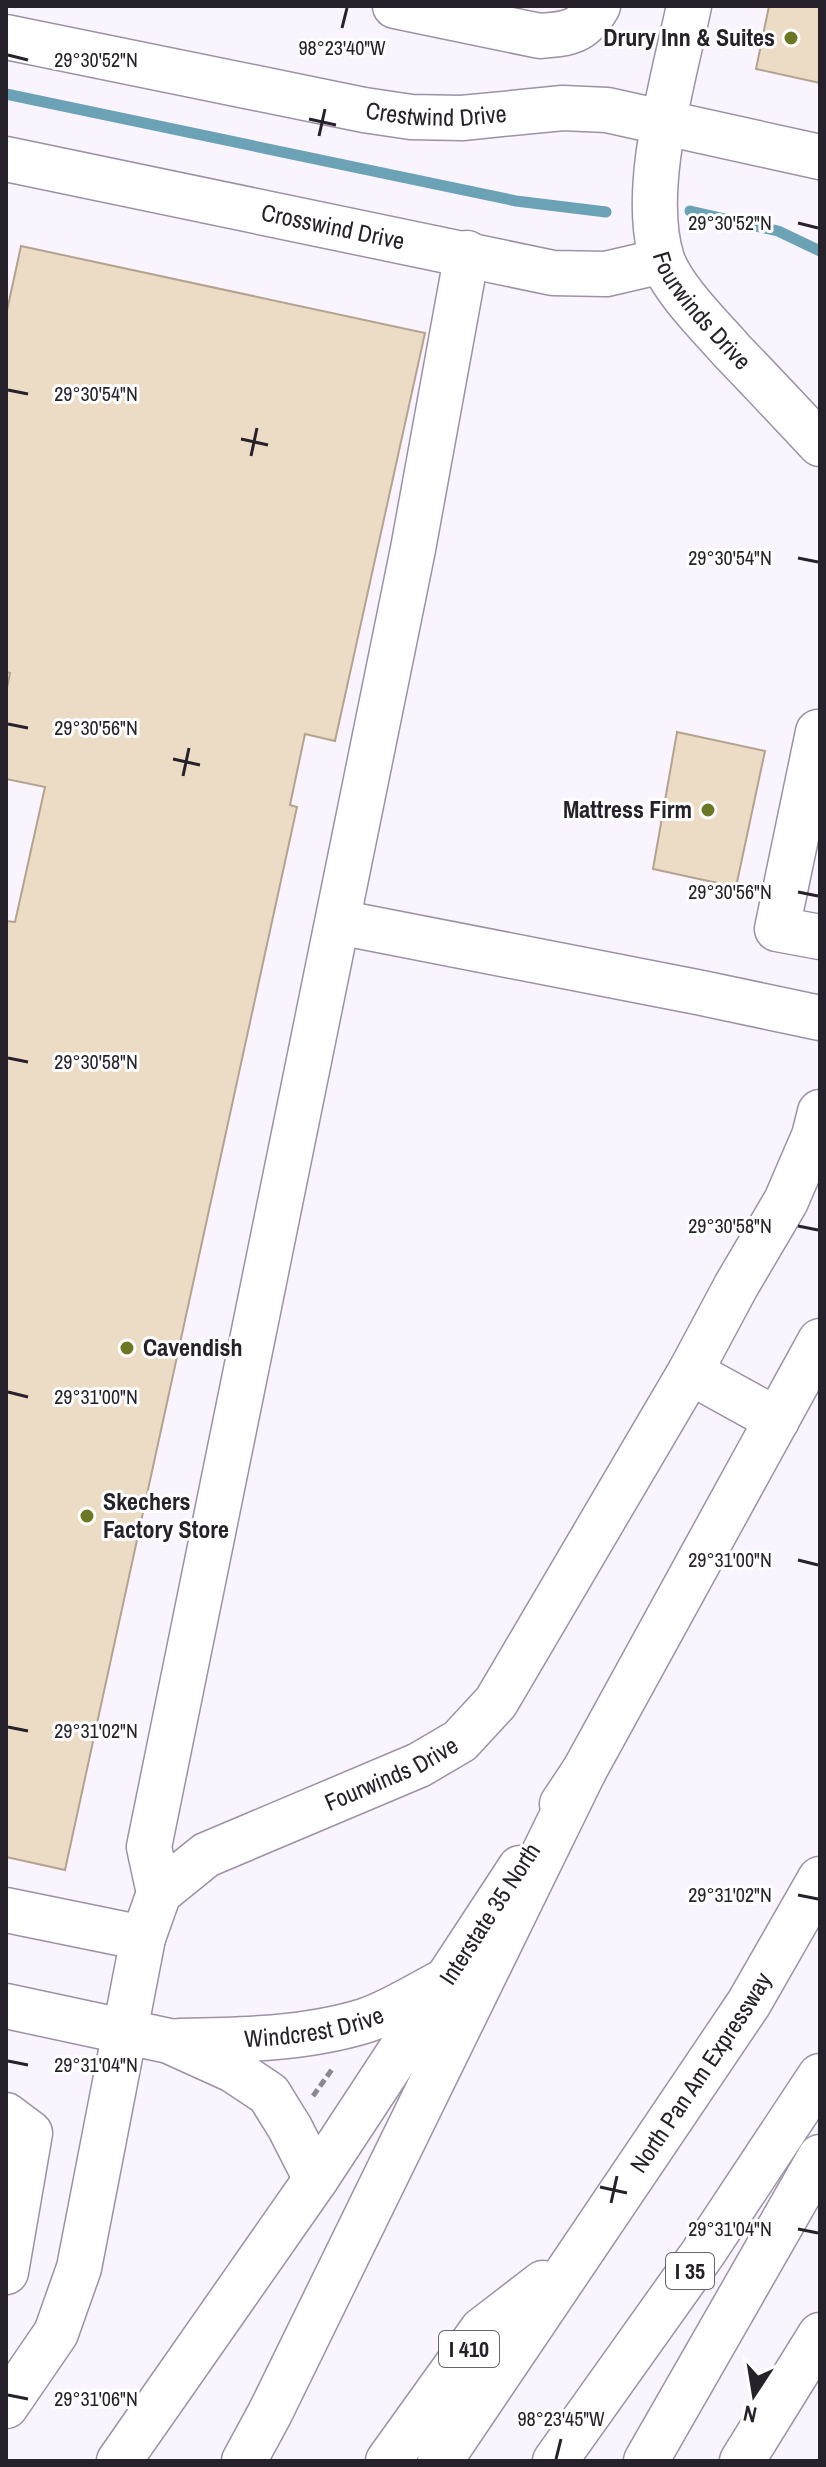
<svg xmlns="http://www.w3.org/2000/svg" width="826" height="2467" font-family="'Archivo Narrow',sans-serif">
<rect width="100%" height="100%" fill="#faf4fe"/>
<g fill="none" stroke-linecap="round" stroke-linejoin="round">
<!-- stream -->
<g stroke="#6ca2b5" stroke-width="11">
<polyline points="6,94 516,201 606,212"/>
<polyline points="690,211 778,231 820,251"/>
</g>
</g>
<!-- building -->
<g fill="#ecdbc5" stroke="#b3a38f" stroke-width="2">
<polygon points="769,6 820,6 820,83 756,69"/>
<polygon points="21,246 425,333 335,741 305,734 290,805 297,807 65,1870 6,1857 6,921 15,922 45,787 6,779 6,693 10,673 6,672 6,315"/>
<polygon points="677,732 765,751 736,887 653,869"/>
</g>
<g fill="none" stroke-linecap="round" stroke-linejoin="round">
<defs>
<g id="minor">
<path d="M395,6L540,36C569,34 583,32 598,6"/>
<path id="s1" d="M689,6C674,78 640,189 662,259C672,289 711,327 732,351C762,382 791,413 820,444"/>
<path id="s2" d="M6,37L364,110L411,117L462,118L563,108L607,110L820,157"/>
<path id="s3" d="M6,159L553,273L606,274L662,261"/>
<polyline points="820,732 818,732 777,929 820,937"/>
<polyline points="338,922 702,993 820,1018"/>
<polyline points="690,1372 777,1420"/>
<polyline points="159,1893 149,1847 413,549 467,253"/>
<polyline points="6,1910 143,1938"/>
<polyline points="6,2006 169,2041 233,2070 269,2094 290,2128 316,2179"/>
<path id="s4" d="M179,2041C241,2040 305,2039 364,2021C390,2013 423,1992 448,1979"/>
<polyline points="6,2115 30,2133 6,2272"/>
<path id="s5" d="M6,2406L56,2333L79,2268L143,1938L159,1893L206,1855L419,1765L460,1741L496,1702L690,1372L736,1286L786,1201L814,1136L820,1112"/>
</g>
<g id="major">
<polyline points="562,1804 584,1771 820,1341"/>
<polyline points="119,2461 316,2179 520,1868"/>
</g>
<g id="highway">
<polyline points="244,2461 270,2413 584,1771"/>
<polyline points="388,2461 482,2330 543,2283"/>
<path id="s6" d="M440,2461L749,2003L820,1879"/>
<polyline points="555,2461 703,2253 820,2076"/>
<polyline points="646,2461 820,2157"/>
<polyline points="742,2461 820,2335"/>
</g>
</defs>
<!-- minor casing -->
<use href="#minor" stroke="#9e91a7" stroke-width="47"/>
<!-- major casing -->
<use href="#major" stroke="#9e91a7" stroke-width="47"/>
<!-- highway casing -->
<use href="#highway" stroke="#9e91a7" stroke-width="47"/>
<!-- path -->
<polyline stroke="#8d8791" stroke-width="5" stroke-dasharray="8 4" stroke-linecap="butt" points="313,2096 333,2068"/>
<!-- minor -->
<use href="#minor" stroke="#fff" stroke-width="44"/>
<!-- major -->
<use href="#major" stroke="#fff" stroke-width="44"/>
<!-- highway -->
<use href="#highway" stroke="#fff" stroke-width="44"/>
</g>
<!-- ticks -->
<path fill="none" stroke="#26212a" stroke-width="3" d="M342,28L347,8M8,55L28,60M309,119L336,125M319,136L325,109M798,223L818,228M8,390L28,394M241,439L268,445M251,456L257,428M798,558L818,562M8,724L28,728M173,759L200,765M183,776L189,748M798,892L818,896M8,1058L28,1062M798,1226L818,1230M8,1392L28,1397M798,1560L818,1565M8,1727L28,1731M798,1895L818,1899M8,2061L28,2065M600,2187L627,2193M611,2203L617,2176M798,2229L818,2233M8,2395L28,2399M556,2459L561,2439"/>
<!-- markers -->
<g fill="#6c7723" stroke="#fff" stroke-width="3">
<circle cx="791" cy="38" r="8"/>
<circle cx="708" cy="810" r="8"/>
<circle cx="127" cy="1348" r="8"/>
<circle cx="87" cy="1516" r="8"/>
</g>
<g text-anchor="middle" stroke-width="6" stroke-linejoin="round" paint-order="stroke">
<!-- shield labels -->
<g fill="#fff" stroke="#67646a" stroke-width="2">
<rect x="666" y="2253" width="48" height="36" rx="6"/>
<rect x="439" y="2331" width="60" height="36" rx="6"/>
</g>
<g font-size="22" font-weight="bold" fill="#26212a">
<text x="690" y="2279">I 35</text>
<text x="469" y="2357">I 410</text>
</g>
<!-- poi labels -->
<g font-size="24" font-weight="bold" fill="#26212a" stroke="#fff" text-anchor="end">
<text x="775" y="46">Drury Inn &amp; Suites</text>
<text x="692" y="818">Mattress Firm</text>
<text x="143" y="1356" text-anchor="start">Cavendish</text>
<text x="103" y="1510" text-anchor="start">Skechers<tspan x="103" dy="28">Factory Store</tspan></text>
</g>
<!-- street labels -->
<g font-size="24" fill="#26212a" stroke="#fff">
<text dy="8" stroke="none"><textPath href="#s2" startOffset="438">Crestwind Drive</textPath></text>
<text dy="8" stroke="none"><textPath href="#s3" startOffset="334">Crosswind Drive</textPath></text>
<text dy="8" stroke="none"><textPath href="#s1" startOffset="322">Fourwinds Drive</textPath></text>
<text dy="8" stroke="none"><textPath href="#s5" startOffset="804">Fourwinds Drive</textPath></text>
<text transform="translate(490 1914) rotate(-57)" y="8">Interstate 35 North</text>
<text dy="8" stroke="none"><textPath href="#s4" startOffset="136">Windcrest Drive</textPath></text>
<text dy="8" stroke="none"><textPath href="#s6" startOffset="468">North Pan Am Expressway</textPath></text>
</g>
</g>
<g font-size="20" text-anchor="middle" fill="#26212a" stroke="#fff" stroke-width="6" stroke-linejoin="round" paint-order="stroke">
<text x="342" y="55">98°23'40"W</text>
<text x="96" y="67">29°30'52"N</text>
<text x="730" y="230">29°30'52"N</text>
<text x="96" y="401">29°30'54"N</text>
<text x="730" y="565">29°30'54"N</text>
<text x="96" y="735">29°30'56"N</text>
<text x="730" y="899">29°30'56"N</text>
<text x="96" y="1069">29°30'58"N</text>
<text x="730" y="1233">29°30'58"N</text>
<text x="96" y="1404">29°31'00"N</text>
<text x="730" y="1567">29°31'00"N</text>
<text x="96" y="1738">29°31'02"N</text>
<text x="730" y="1902">29°31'02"N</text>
<text x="96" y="2072">29°31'04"N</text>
<text x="730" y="2236">29°31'04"N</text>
<text x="96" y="2406">29°31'06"N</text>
<text x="561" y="2426">98°23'45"W</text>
</g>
<!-- border -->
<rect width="826" height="2467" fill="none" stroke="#26212a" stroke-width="16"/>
<!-- north arrow -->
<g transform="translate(754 2395) rotate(192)" stroke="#ffffff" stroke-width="6" paint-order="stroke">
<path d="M0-6L14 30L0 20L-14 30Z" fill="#26212a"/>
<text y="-12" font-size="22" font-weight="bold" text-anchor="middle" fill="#26212a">N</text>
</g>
</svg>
